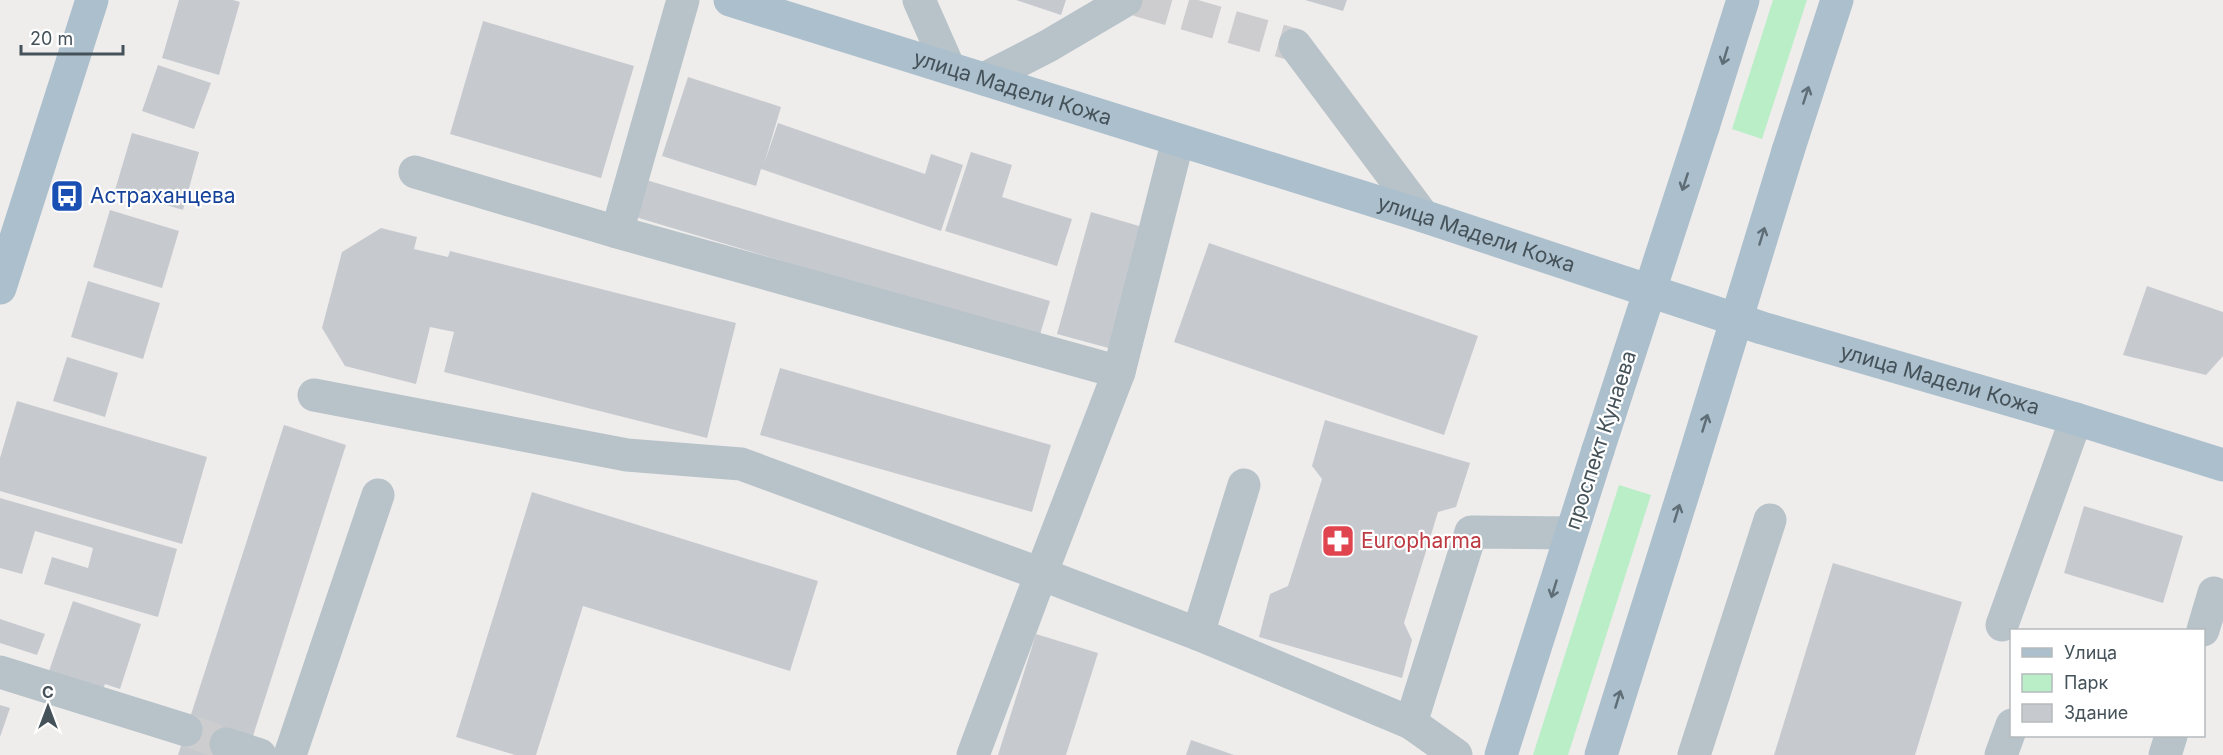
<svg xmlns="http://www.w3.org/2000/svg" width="2223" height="755" font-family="Inter,sans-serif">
<rect width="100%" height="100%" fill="#efecec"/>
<!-- green -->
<g fill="#b9eec7">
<polygon points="1773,0 1807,0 1762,139 1732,129"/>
<polygon points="1619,485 1651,495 1568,755 1533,755"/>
</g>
<!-- building -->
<g fill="#c6cacf">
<polygon points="179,0 233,0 240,2 219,75 162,58"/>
<polygon points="1016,0 1066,0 1061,15"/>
<polygon points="1305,0 1347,0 1343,11"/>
<polygon points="483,21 634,66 601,178 450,134"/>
<polygon points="158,65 211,83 194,129 142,111"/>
<polygon points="688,77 781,107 764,164 778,123 925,174 931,154 963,165 941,231 761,169 756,186 662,156"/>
<polygon points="132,133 199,152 183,210 115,190"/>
<polygon points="971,152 1012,165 1002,197 1072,219 1057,266 945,231"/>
<polygon points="643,179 1050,301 1039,338 632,216"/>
<polygon points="110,210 179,231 162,288 93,267"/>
<polygon points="1091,212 1146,228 1112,349 1057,334"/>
<polygon points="381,228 417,237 414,249 448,257 450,251 736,323 707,438 444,372 454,332 430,327 416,384 345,366 322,328 342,252"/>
<polygon points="1209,243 1478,336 1444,435 1174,342"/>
<polygon points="88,281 160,303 143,359 71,337"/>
<polygon points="2147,286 2223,312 2223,356 2206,375 2123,355"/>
<polygon points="67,357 118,373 105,417 53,401"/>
<polygon points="780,368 1051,445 1032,512 760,435"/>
<polygon points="17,401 207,457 182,544 0,491 0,458"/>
<polygon points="1325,420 1470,463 1456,507 1438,512 1404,623 1412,640 1402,678 1259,637 1270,594 1288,586 1322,479 1312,466"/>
<polygon points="284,425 346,445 253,736 222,755 178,755"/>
<polygon points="532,492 818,581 790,671 583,606 536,755 515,755 456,737"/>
<polygon points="0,498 177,549 158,617 44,584 52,557 88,568 93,548 35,531 22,574 0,568"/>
<polygon points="2084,506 2183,536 2163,603 2064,573"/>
<polygon points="1833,563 1962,602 1915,755 1774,755"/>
<polygon points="73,601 141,624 120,689 105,684 102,692 48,674"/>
<polygon points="0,619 45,634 37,655 0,643"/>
<polygon points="1036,634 1098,653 1066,755 998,755"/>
<polygon points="0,705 10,708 0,737"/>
<polygon points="1191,740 1234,755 1186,755"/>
</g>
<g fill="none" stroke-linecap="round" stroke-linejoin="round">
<!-- minor-tunnel -->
<g stroke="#cdcdcf" stroke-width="33" stroke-dasharray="33 16" stroke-linecap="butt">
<polyline points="1138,0 1295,45"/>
<polyline points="186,730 226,744"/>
</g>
<!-- minor -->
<g stroke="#b7c3c9" stroke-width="33">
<polyline points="919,0 949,68"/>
<polyline points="1295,45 1423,216"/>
<polyline points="984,79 1048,46 1126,0"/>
<polyline points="415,172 617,232 1119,372"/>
<polyline points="617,232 683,0"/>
<polyline points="314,395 627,455 741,464 1041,574 1119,372 1178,140"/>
<polyline points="1244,485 1198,634 1411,723"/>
<polyline points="2002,625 2076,419"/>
<polyline points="2203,630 2214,593"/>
<polyline points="0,672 186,730"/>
<polyline points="226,744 260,755"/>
<polyline points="290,755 378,495"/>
<polyline points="973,755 1041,574 1198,634"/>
<polyline points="1456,755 1411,723 1471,532 1571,533"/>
<polyline points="1694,755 1770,520"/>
<polyline points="2001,755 2012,725"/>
<polyline points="2165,755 2171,736"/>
</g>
<!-- major -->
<g stroke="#abbfcc" stroke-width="33">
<path id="s1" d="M730,0L1423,216L1762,328L2076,419L2223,465"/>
<polyline points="1703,127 1743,0"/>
<polyline points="1788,151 1837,0"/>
<polyline points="0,288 92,0"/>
<polyline points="1501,755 1598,450"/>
<polyline points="1601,755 1688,478"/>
</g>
<!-- major-bridge -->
<g stroke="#abbfcc" stroke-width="33">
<polyline points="1598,450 1703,127"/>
<polyline points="1688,478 1788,151"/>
</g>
</g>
<!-- one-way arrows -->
<defs><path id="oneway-shaft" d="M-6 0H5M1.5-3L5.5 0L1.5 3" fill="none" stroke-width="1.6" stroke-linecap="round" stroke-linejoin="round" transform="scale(1.5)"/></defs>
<g stroke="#5e6d76">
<use href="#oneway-shaft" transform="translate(1725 56) rotate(107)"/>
<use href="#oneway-shaft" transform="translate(1806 95) rotate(-72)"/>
<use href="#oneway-shaft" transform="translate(1685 182) rotate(108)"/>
<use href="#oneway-shaft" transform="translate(1762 236) rotate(-73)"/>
<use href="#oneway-shaft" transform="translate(1705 423) rotate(-73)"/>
<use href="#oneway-shaft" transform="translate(1677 513) rotate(-73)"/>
<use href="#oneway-shaft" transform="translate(1554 589) rotate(107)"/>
<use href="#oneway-shaft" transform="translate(1618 699) rotate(-73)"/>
</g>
<!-- icons -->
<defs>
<symbol id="bus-square" viewBox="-11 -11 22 22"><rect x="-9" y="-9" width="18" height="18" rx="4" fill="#1a4fb4" stroke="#fff"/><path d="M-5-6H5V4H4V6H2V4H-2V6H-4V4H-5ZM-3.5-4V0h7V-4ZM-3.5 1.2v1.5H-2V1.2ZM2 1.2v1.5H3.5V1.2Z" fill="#fff"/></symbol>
<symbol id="pharmacy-square" viewBox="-11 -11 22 22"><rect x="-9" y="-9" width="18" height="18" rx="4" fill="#e0444e" stroke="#fff"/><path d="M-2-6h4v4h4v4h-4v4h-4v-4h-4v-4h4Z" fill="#fff"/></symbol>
</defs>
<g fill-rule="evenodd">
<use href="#bus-square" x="48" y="177" width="38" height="38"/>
<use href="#pharmacy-square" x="1319" y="522" width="38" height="38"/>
</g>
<g text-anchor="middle" stroke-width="4.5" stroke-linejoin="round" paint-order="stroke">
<!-- street labels -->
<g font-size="21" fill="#455259" stroke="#fff">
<text dy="7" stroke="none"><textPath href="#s1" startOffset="296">улица Мадели Кожа</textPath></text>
<text dy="7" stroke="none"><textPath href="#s1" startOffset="782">улица Мадели Кожа</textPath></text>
<text dy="7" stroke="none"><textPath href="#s1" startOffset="1268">улица Мадели Кожа</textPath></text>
<text transform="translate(1601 440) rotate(-72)" y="7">проспект Кунаева</text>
</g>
<!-- transit labels -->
<g font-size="21" fill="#164399" stroke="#fff" text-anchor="start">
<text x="90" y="203">Астраханцева</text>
</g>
<!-- health labels -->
<g font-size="21" fill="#be3a42" stroke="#fff" text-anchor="start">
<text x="1361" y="548">Europharma</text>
</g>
</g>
<!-- legend -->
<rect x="2010" y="629" width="195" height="108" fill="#ffffff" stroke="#b5babd" stroke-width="1.5"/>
<rect x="2022" y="648" width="30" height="9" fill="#abbfcc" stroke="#b5babd" stroke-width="1.5"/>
<text x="2064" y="659" font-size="18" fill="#455259">Улица</text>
<rect x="2022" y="674" width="30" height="18" fill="#b9eec7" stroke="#b5babd" stroke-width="1.5"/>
<text x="2064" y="689" font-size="18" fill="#455259">Парк</text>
<rect x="2022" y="704" width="30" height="18" fill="#c6cacf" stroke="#b5babd" stroke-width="1.5"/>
<text x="2064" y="719" font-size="18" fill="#455259">Здание</text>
<!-- north arrow -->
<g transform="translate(48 707)" stroke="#ffffff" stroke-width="4.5" paint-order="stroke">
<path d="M0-4.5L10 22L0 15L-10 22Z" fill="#455259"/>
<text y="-9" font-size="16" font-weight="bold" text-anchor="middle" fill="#455259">С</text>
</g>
<!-- scale -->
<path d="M21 45v9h102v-9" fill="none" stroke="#455259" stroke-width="3"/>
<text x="30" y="45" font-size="18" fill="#455259" stroke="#ffffff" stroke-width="4.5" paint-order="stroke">20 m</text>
</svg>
